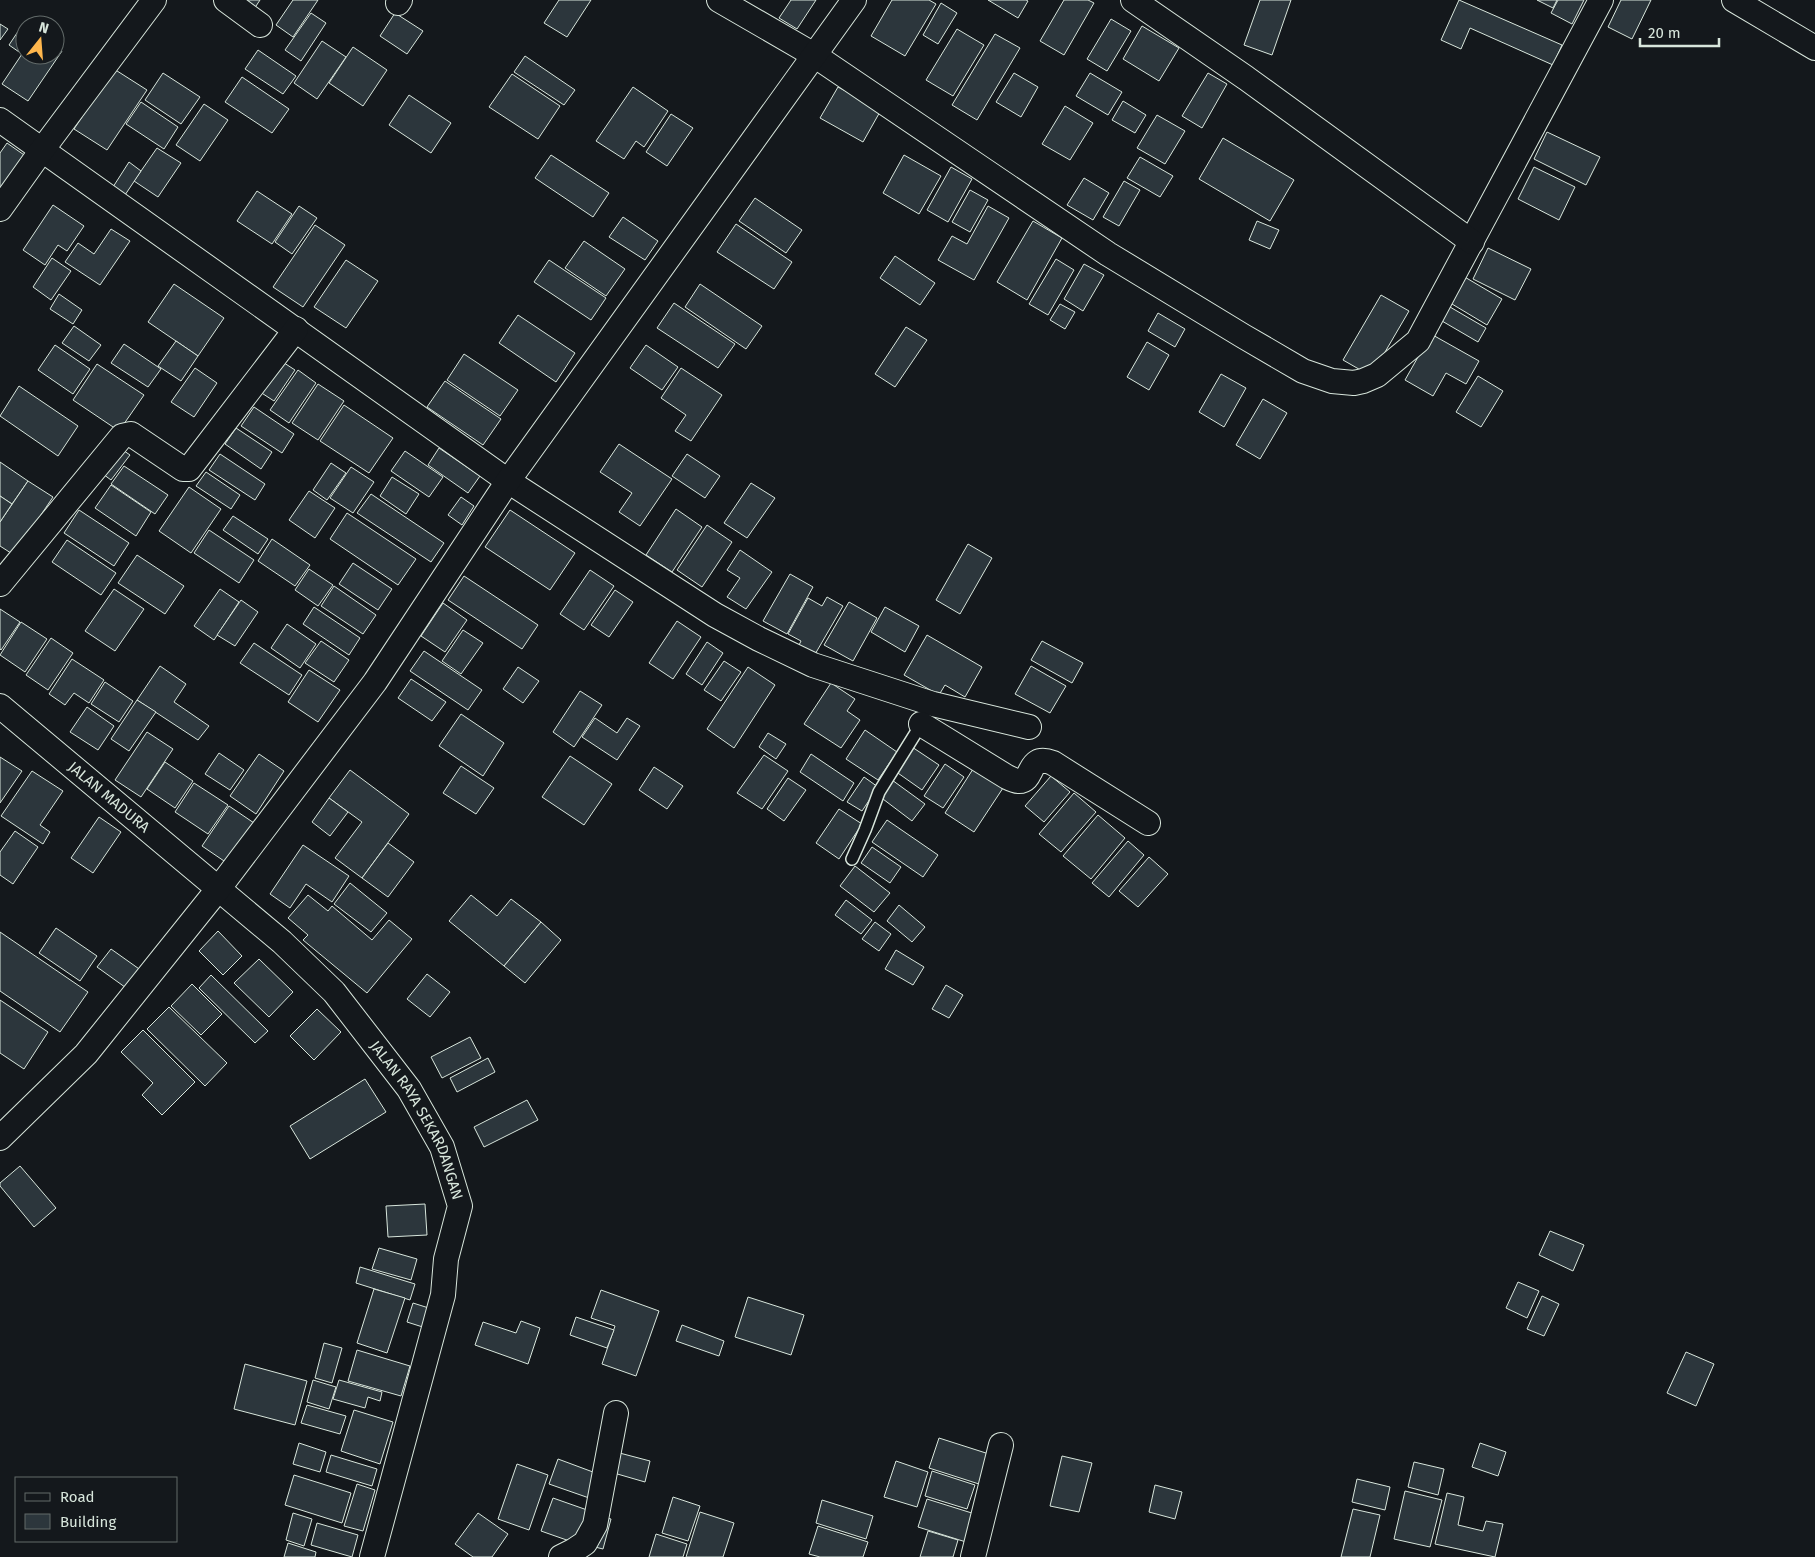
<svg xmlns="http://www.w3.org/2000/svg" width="1815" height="1557" font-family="'Fira Sans',sans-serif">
<rect width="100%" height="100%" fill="#14181c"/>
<!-- building -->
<g fill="#2c363c" stroke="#d8e6dc">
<polygon points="234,0 260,0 252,12"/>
<polygon points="293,0 318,0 293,37 276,25"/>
<polygon points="559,0 591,0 567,37 544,23"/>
<polygon points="791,0 816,0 797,29 779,18"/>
<polygon points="892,0 929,0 936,4 905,56 871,36"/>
<polygon points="988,0 1026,0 1028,1 1018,18"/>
<polygon points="1064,0 1088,0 1094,3 1064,55 1040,41"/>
<polygon points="1260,0 1291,0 1272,55 1244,45"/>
<polygon points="1459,0 1562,45 1553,65 1470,28 1461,49 1441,40"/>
<polygon points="1537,0 1557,0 1553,8"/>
<polygon points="1558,0 1584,0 1572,24 1551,13"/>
<polygon points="1621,0 1651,0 1632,39 1608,27"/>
<polygon points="941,3 957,13 938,44 923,35"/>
<polygon points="311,13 326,23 301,61 285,50"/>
<polygon points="395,13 423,31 407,54 380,36"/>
<polygon points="1111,19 1131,31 1107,71 1087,59"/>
<polygon points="0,24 8,29 0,40"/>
<polygon points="23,24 25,26 25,55 55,55 55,46 62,51 28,101 2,84 22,54 9,45"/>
<polygon points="1142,26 1179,48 1159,81 1123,59"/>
<polygon points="957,29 984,45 953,96 926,80"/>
<polygon points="995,34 1020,48 977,120 952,105"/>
<polygon points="322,41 346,57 317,99 294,83"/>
<polygon points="353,47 387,70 363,106 329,83"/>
<polygon points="258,50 296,76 283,94 245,69"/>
<polygon points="525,56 575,90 564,105 514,72"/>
<polygon points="114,69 147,90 107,150 74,129"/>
<polygon points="163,73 200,97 181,124 145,100"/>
<polygon points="1014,73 1038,87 1021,117 996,102"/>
<polygon points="1090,73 1122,92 1108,115 1076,96"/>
<polygon points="1208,73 1227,84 1202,128 1182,116"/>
<polygon points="512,74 560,106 538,139 489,107"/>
<polygon points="242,77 289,109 272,133 225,102"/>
<polygon points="633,87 668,111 644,147 636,141 624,159 596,141"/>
<polygon points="838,87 881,110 863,142 820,118"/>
<polygon points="409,95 451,123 431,153 389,125"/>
<polygon points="1123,101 1146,115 1135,133 1112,120"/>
<polygon points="141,102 178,127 164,149 126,124"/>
<polygon points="204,104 228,120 200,161 176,145"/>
<polygon points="1065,106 1093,123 1070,160 1042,144"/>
<polygon points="671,114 693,128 667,166 646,152"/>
<polygon points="1157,115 1185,131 1165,164 1137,148"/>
<polygon points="1547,132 1600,157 1586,185 1534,159"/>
<polygon points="1223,138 1294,180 1270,221 1199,179"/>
<polygon points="7,143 27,157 0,192 0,153"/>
<polygon points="157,148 181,163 158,197 134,181"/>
<polygon points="551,155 609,193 593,217 535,178"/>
<polygon points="904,155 941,176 919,214 883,193"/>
<polygon points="1140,157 1173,176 1160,197 1127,178"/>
<polygon points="129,162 141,171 125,195 113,187"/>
<polygon points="951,167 972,179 948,222 927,210"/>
<polygon points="1534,167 1575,187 1559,220 1518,199"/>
<polygon points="1084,178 1109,193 1093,220 1067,205"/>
<polygon points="1124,181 1140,190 1119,226 1103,217"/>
<polygon points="970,190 988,200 970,232 952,222"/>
<polygon points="257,191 292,214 272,244 237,221"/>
<polygon points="755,198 802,230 786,253 739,221"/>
<polygon points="53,205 84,226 67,251 58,245 45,265 23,250"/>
<polygon points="299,206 317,218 292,254 275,242"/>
<polygon points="988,206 1009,218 974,280 938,260 952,236 967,244"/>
<polygon points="623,217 658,241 645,260 609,237"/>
<polygon points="1033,221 1062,238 1027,300 997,282"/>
<polygon points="1257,221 1279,230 1270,249 1249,240"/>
<polygon points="736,224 792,262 774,289 717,252"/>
<polygon points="315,225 345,245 303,307 273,287"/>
<polygon points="111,229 130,241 100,285 65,262 78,243 94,254"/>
<polygon points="584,241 625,269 606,296 565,268"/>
<polygon points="1488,248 1531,269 1515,300 1473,279"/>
<polygon points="895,256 935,283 920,305 880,278"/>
<polygon points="52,258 71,271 51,300 33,287"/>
<polygon points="1056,259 1074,270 1048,315 1029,304"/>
<polygon points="346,260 378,281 346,328 314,307"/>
<polygon points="549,260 606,298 591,320 534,282"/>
<polygon points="1084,264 1104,275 1083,311 1064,299"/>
<polygon points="1463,276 1502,299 1487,325 1447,301"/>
<polygon points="174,284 224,318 198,356 148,322"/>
<polygon points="700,284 762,326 746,349 685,307"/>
<polygon points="59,294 82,310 73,324 50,309"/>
<polygon points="1381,295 1409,311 1371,376 1343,360"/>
<polygon points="674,303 735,344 718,368 657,328"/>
<polygon points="1060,304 1075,312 1065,329 1050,320"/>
<polygon points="1450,307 1486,328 1478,342 1442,321"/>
<polygon points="1158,313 1185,329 1175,347 1148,331"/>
<polygon points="518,315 575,353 556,382 499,343"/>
<polygon points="74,326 101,345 89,361 62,343"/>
<polygon points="906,327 927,340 895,387 875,374"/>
<polygon points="1431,334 1479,361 1466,384 1446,373 1433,396 1405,380"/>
<polygon points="176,341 198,356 181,381 158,366"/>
<polygon points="1147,342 1169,355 1149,390 1127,377"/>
<polygon points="124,344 161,369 148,387 111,363"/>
<polygon points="55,345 90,369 73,394 38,370"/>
<polygon points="646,345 678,367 662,390 630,368"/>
<polygon points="464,354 518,390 500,416 447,380"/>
<polygon points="278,359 295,370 274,401 257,390"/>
<polygon points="97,364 144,395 119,431 73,400"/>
<polygon points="195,368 217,383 194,417 171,402"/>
<polygon points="681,368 722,395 691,441 675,431 686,415 661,398"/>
<polygon points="298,370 316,383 289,423 270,410"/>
<polygon points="1221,374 1246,388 1224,427 1199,412"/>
<polygon points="1478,376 1503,391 1481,427 1456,412"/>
<polygon points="445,381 501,419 483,445 427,407"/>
<polygon points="318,384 344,401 318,440 292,423"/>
<polygon points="19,386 78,426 58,456 0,416"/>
<polygon points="1263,399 1287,413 1260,459 1236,445"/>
<polygon points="344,405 393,438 369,473 320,441"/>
<polygon points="254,407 294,434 282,453 241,426"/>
<polygon points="236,428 272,452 261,469 225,444"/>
<polygon points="619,444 672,479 640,526 619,512 632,493 600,472"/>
<polygon points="117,446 130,455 111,480 99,471"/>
<polygon points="439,448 480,476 468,493 428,465"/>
<polygon points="405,451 443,477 429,497 391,471"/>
<polygon points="220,454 265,484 255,500 209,470"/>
<polygon points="687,454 720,476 705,498 672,476"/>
<polygon points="0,462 28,481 12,504 0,496"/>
<polygon points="331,463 346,473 327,500 313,490"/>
<polygon points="124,466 168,495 155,514 111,484"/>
<polygon points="351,467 374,482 353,513 330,498"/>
<polygon points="206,472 240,495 231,509 196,486"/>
<polygon points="392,477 419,494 406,514 380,496"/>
<polygon points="28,481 53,497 14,555 0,546 0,522"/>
<polygon points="751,483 775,498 747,538 724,523"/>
<polygon points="111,485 151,512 136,536 95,508"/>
<polygon points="189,487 221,509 191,553 159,531"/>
<polygon points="309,491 335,508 315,538 289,520"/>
<polygon points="371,494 444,543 431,562 357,513"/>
<polygon points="0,496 12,504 0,522"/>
<polygon points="461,497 474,506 462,525 448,515"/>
<polygon points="676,509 702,527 672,572 646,555"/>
<polygon points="79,510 129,543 114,566 64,533"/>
<polygon points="510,510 575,553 550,590 485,547"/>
<polygon points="347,513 416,559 398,585 330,539"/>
<polygon points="233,516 268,539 258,554 223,530"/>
<polygon points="707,525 732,542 702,587 677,570"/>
<polygon points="209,530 254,560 239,583 194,553"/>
<polygon points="272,539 310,565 295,586 258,561"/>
<polygon points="67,540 116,573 101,595 52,562"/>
<polygon points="968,544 992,558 960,614 936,600"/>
<polygon points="740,550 772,572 746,609 727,597 740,578 727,570"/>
<polygon points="137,555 184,586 165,614 118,583"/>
<polygon points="353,563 392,589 378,610 339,584"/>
<polygon points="309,569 333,585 318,606 295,590"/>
<polygon points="590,570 614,586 584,630 560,614"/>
<polygon points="790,574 813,587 787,634 763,621"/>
<polygon points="464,576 538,625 522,649 448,600"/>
<polygon points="334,586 376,615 363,634 321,606"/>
<polygon points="114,589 144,609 115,651 85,631"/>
<polygon points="220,589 239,602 214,640 194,626"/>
<polygon points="615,590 633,602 609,637 591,625"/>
<polygon points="827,597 843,606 814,656 798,647 801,641 788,634 808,598 822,606"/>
<polygon points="241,600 258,612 235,646 217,635"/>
<polygon points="849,602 877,618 853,661 824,645"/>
<polygon points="443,603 467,620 445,652 421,636"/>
<polygon points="314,607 360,638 349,655 303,624"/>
<polygon points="885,607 919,626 905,652 871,632"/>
<polygon points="0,609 20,622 1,650 0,649"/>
<polygon points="677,621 701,637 673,679 649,663"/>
<polygon points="21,622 47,639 25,672 0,655"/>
<polygon points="287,624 316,644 300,668 271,648"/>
<polygon points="463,630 483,643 461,674 442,661"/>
<polygon points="927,635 982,667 965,697 945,685 939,695 904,675"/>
<polygon points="51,638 73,653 48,690 26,675"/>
<polygon points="321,641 349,660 334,682 305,663"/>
<polygon points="1042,641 1083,663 1072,683 1031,660"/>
<polygon points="707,642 723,653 702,685 686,674"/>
<polygon points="254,643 302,675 289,695 240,663"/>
<polygon points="424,651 482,690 468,710 410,671"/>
<polygon points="72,659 104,680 89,703 74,693 65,705 49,694"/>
<polygon points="724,661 741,672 721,701 704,690"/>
<polygon points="160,666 186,684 174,702 209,726 198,740 137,700"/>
<polygon points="1031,666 1066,686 1050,713 1015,694"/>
<polygon points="518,667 539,681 523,703 503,689"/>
<polygon points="748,667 775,685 734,748 707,729"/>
<polygon points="309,670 340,690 318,722 288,702"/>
<polygon points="411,679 446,702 432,721 398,698"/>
<polygon points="105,682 133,701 119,722 91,704"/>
<polygon points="831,683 855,699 847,711 860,720 841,748 804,724"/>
<polygon points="580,691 602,705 574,747 553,732"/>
<polygon points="137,700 156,712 129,751 111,739"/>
<polygon points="87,707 114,726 98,750 70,732"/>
<polygon points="461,714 504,743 483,776 439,746"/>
<polygon points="595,718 617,733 627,718 640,726 617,760 582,737"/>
<polygon points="865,730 897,752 878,780 846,759"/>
<polygon points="147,732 173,749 141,797 115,780"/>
<polygon points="768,733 786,744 776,759 759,747"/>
<polygon points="912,747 939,765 922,790 895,771"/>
<polygon points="219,753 244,770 230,790 205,774"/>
<polygon points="259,754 284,771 256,814 230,796"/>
<polygon points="811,754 854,783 843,801 800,772"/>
<polygon points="764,755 788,771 762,809 737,793"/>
<polygon points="570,756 612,784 584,825 542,797"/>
<polygon points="0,757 22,771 0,803"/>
<polygon points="165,762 193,781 175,808 147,789"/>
<polygon points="945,764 964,777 943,808 924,796"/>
<polygon points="461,766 494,788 476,814 443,793"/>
<polygon points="654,767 683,786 667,809 639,790"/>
<polygon points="973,769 1003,788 974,832 945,813"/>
<polygon points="350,770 409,814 362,878 335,858 362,822 329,798"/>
<polygon points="32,771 63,791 40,825 50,832 43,844 1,816"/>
<polygon points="1051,776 1070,792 1044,822 1025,806"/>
<polygon points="864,777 878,787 862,811 847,802"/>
<polygon points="788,778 806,790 784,821 767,809"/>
<polygon points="892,780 925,804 912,821 879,796"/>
<polygon points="194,783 228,805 208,834 175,812"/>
<polygon points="1074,793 1096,812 1061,852 1039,834"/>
<polygon points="329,798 348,812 330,836 312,822"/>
<polygon points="229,806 254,823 227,863 202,846"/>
<polygon points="839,809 862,824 839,859 816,843"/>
<polygon points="1098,815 1125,838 1091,879 1063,856"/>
<polygon points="99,817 121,832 93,873 71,858"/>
<polygon points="887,820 938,855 923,877 872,842"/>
<polygon points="15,831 38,847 13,884 0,875 0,852"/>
<polygon points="1128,841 1144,855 1109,897 1092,883"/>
<polygon points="388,843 414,862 388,897 362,878"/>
<polygon points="303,845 349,876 332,902 306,884 290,908 270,894"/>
<polygon points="872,847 901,867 890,883 861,863"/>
<polygon points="1149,857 1168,874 1138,907 1119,891"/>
<polygon points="855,866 890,893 874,912 840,886"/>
<polygon points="350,883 387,913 371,932 334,904"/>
<polygon points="308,895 328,911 332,906 372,940 389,920 412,939 367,993 303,940 308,935 288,918"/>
<polygon points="471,895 497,916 511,899 541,922 504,966 449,921"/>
<polygon points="846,900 872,920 861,934 835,915"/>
<polygon points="899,905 925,927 912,942 887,921"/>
<polygon points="541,922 561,940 525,983 504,966"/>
<polygon points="875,922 891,934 879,951 862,939"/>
<polygon points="56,928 97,956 80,981 39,953"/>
<polygon points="218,931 242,956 223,975 199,951"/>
<polygon points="0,932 88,992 60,1032 0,991"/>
<polygon points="111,949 142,971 129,990 97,967"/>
<polygon points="896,950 924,967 913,985 885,969"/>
<polygon points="259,959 293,992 269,1017 234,983"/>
<polygon points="427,974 450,992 430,1017 407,999"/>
<polygon points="211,975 268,1031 255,1043 199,988"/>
<polygon points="192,984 222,1014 201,1035 171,1006"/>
<polygon points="946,985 963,995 949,1018 932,1009"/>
<polygon points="0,1000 48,1032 24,1069 0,1053"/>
<polygon points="169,1007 227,1063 205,1086 147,1029"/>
<polygon points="317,1009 341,1032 314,1060 290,1036"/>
<polygon points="143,1030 195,1082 162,1115 142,1095 153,1083 121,1052"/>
<polygon points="470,1037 481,1058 442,1078 431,1057"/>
<polygon points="488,1058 495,1072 457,1092 450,1078"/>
<polygon points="365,1079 386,1112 310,1159 290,1126"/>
<polygon points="527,1100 538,1120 484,1147 474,1127"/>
<polygon points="20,1166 56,1208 34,1227 0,1186 0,1183"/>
<polygon points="425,1204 427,1235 388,1237 386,1206"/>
<polygon points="1550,1231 1584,1245 1573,1271 1539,1255"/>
<polygon points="379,1248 417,1259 411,1280 372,1269"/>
<polygon points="360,1267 415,1284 410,1300 356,1283"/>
<polygon points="1518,1282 1539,1291 1527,1318 1506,1308"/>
<polygon points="374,1289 405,1298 387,1353 357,1343"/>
<polygon points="601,1290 659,1311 636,1376 602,1364 615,1326 591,1318"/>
<polygon points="1542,1296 1559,1304 1544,1336 1527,1329"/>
<polygon points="748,1297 804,1315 791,1355 735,1337"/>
<polygon points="413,1303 435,1310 429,1329 407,1322"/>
<polygon points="576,1317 614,1330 607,1348 570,1335"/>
<polygon points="521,1321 540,1328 528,1364 475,1345 483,1322 516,1333"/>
<polygon points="682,1325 724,1341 719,1356 676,1341"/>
<polygon points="324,1343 342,1348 332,1383 315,1378"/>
<polygon points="357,1350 410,1366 401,1396 348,1381"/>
<polygon points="1686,1352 1714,1364 1696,1406 1667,1393"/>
<polygon points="245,1364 307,1381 295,1425 234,1409"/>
<polygon points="313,1380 336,1387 329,1409 307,1402"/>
<polygon points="339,1380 382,1392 380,1401 368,1397 365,1408 333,1399"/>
<polygon points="307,1405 346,1416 340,1434 301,1423"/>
<polygon points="354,1410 393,1422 380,1464 341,1451"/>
<polygon points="939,1438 989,1454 979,1484 929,1468"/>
<polygon points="299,1443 326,1452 320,1472 293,1464"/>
<polygon points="1480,1443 1506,1452 1498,1476 1472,1467"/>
<polygon points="612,1451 650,1461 645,1482 607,1471"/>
<polygon points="331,1455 377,1469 372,1486 326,1472"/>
<polygon points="1062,1456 1092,1463 1079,1512 1050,1506"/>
<polygon points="558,1459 601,1475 592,1499 549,1484"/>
<polygon points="896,1461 928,1472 917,1507 884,1497"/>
<polygon points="1414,1462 1444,1469 1438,1495 1408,1487"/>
<polygon points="517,1464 548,1475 529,1530 498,1519"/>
<polygon points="932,1471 975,1485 967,1509 925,1496"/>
<polygon points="294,1475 351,1493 342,1523 285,1505"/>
<polygon points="1357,1479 1390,1487 1385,1510 1352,1502"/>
<polygon points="357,1484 375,1490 363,1531 344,1526"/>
<polygon points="1155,1485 1182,1492 1175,1519 1149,1512"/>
<polygon points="1405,1491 1442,1500 1430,1547 1394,1539"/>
<polygon points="1447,1493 1464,1497 1458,1525 1483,1531 1486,1521 1503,1524 1495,1557 1435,1544"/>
<polygon points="673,1497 700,1506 688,1541 662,1533"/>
<polygon points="553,1498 590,1511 578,1544 541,1531"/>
<polygon points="927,1499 975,1514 966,1542 918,1527"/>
<polygon points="822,1500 873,1516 866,1539 816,1523"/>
<polygon points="1353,1509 1380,1515 1370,1557 1341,1557"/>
<polygon points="700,1512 734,1523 723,1557 686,1557"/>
<polygon points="293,1513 312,1519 304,1546 286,1540"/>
<polygon points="478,1513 508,1534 492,1557 473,1557 455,1544"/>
<polygon points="599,1516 611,1519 603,1549 591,1546"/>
<polygon points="317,1523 358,1535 352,1557 311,1545"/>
<polygon points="818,1526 868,1542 863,1557 820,1557 809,1554"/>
<polygon points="928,1531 958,1540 953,1557 920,1557"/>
<polygon points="656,1534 687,1544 683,1557 649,1557"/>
<polygon points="288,1543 316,1552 315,1557 284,1557"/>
</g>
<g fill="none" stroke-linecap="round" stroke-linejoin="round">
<defs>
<polyline id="service" points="852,859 865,830 879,792 922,723"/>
<g id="minor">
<polyline points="226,0 260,25"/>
<polyline points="719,0 814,55 1108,254 1243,336 1303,371 1332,381 1354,383 1363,381 1377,375 1418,341 1601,0"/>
<polyline points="1133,0 1246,78 1472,242"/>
<polyline points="1734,0 1815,48"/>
<polyline points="398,3 400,0"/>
<polyline points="0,120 508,481 715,615 759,639 813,665 933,704 1029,727"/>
<polyline points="0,209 42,150 154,0"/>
<polyline points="0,584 122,436 131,434 183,469 189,469 296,329"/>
<path id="s1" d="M0,706L282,942L334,992L409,1089L442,1147L460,1206L446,1259L443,1295L372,1557"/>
<path d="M921,724L1007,777C1011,779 1016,781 1019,781C1035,781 1026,753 1053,763L1148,823"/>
<polyline points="0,1138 86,1054 219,888 375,682 508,481 854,0"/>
<polyline points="561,1557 573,1551 585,1543 595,1525 616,1413"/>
<polyline points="973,1557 1001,1445"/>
</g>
</defs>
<!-- service casing -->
<use href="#service" stroke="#d8e6dc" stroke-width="14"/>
<!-- minor casing -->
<use href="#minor" stroke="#d8e6dc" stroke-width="26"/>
<!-- service -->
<use href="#service" stroke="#14181c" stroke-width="11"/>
<!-- minor -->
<use href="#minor" stroke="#14181c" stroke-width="24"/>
</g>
<g text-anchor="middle" stroke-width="4" stroke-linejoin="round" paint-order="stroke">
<!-- street labels -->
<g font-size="15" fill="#d8e6dc" stroke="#14181c">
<text dy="5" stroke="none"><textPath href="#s1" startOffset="142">JALAN MADURA</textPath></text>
<text dy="5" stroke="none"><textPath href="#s1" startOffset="594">JALAN RAYA SEKARDANGAN</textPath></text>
</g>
</g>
<!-- legend -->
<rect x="15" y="1477" width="162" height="65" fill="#14181c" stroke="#626a69"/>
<rect x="25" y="1493" width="25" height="8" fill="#14181c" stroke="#626a69"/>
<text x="60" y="1502" font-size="15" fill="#d8e6dc">Road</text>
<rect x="25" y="1514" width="25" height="15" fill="#2c363c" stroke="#626a69"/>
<text x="60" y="1527" font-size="15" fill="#d8e6dc">Building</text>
<!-- north arrow -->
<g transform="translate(40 40) rotate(17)"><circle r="24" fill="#14181c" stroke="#626a69"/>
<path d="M0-4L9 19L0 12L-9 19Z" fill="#ffb74d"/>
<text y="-8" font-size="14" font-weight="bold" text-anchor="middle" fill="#d8e6dc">N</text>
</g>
<!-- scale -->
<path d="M1640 38v8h79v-8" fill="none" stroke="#d8e6dc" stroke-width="2.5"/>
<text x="1648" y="38" font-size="15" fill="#d8e6dc" stroke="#14181c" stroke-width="4" paint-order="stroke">20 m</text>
</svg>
